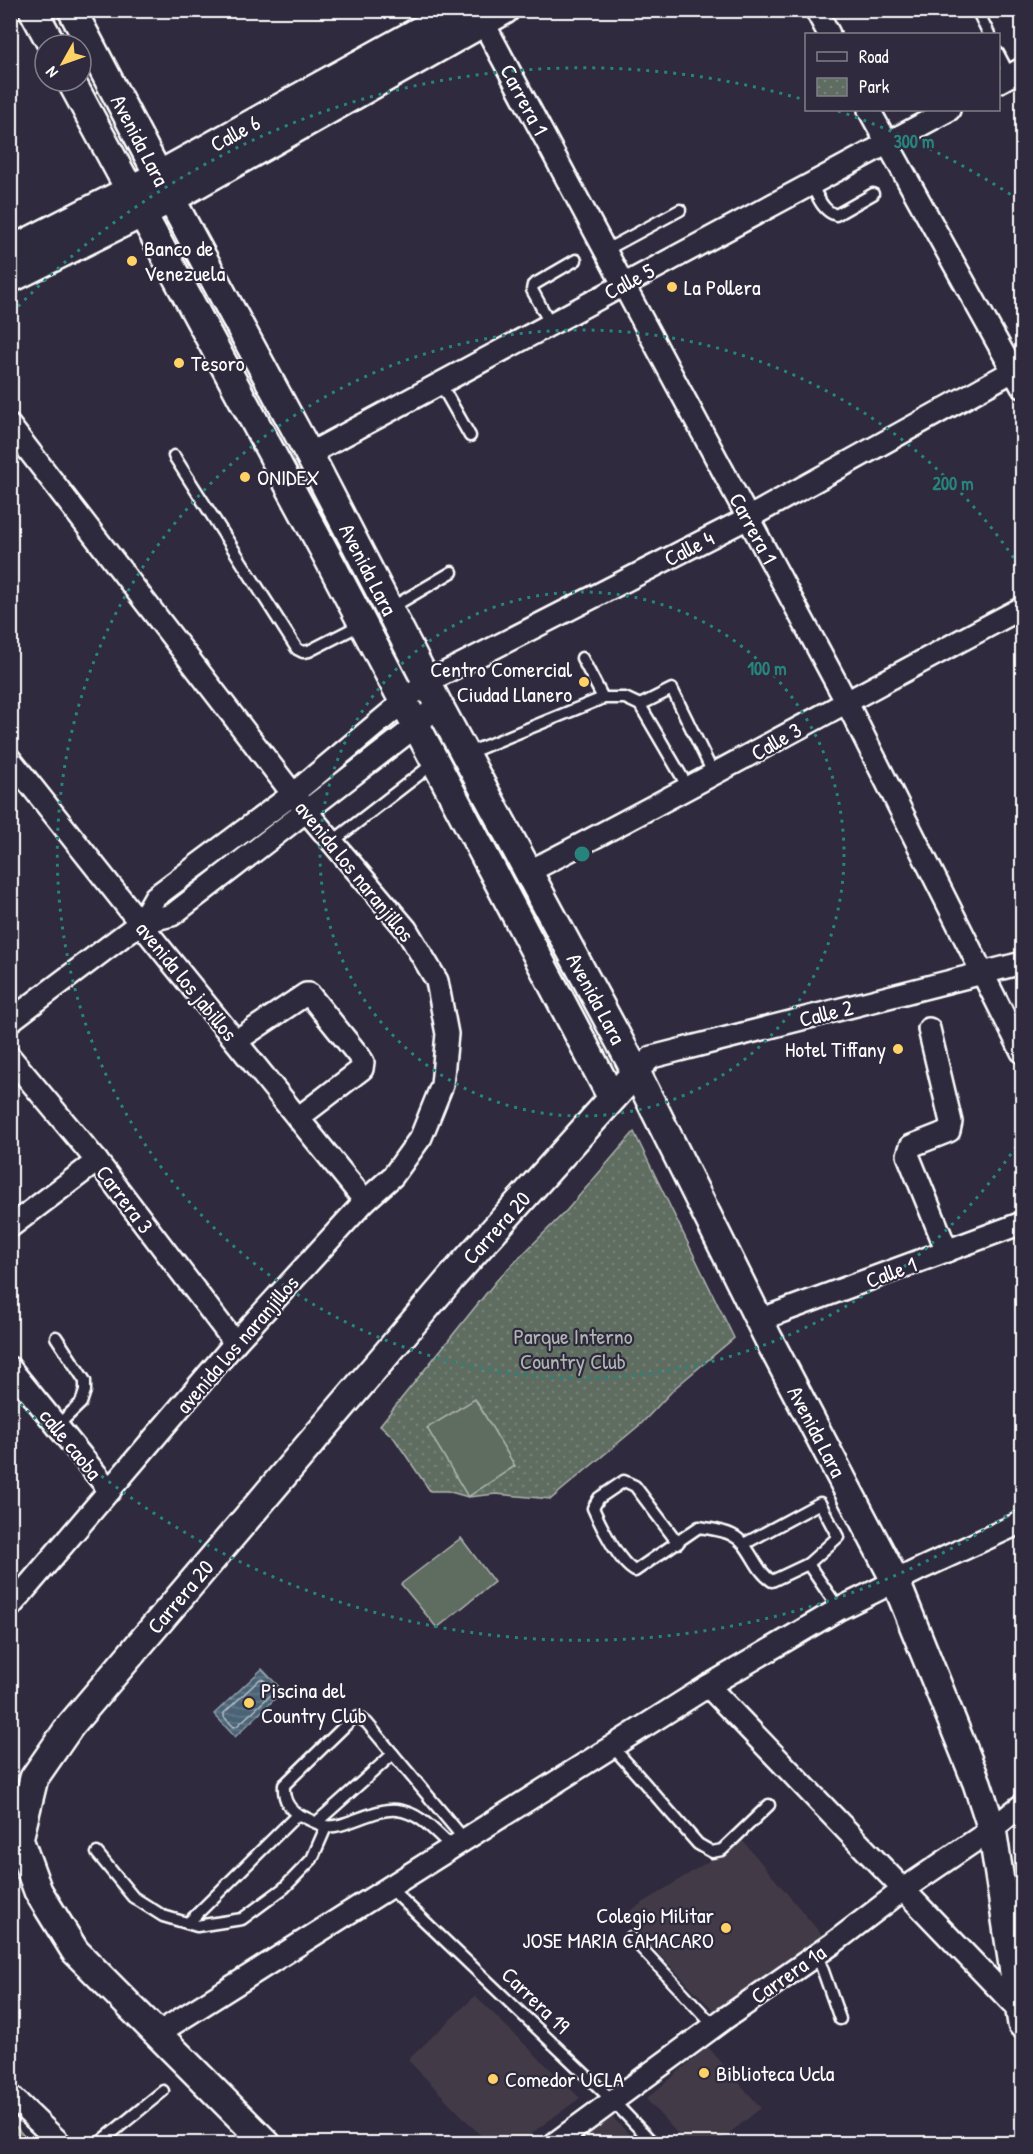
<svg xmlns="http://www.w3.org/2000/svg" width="1033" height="2154" font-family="'Patrick Hand',sans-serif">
<defs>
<pattern id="park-dots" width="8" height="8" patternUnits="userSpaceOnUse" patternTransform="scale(1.5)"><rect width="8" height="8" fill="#5f6c61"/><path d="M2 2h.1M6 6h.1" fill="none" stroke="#778279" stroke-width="1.8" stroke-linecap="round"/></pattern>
<pattern id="water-rules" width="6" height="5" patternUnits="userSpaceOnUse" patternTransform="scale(1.5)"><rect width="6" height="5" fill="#4a6275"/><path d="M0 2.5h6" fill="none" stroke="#657a8a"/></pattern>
</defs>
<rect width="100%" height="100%" fill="#2f2a3d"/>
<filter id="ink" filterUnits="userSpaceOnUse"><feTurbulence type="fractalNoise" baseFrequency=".0167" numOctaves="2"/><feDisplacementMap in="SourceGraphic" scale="12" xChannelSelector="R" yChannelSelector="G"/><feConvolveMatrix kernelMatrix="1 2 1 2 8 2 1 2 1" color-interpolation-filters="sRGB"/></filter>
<g filter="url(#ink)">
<!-- built -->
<g fill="#433a47">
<polygon points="742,1840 827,1941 719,2016 622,1916"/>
<polygon points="475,1996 580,2098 518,2143 488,2143 408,2060"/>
<polygon points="708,2047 761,2108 717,2143 686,2143 646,2099"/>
<polygon points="612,2117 638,2143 575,2143"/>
</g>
<!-- park -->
<g fill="url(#park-dots)" stroke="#afb6b0" stroke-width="1.5">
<polygon points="634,1132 734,1338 676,1387 642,1423 551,1499 496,1494 468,1497 447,1491 430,1491 394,1438 380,1425 497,1280 567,1210"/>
<polygon points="10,2121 11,2121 30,2143 11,2143"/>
</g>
<!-- pitch -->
<g fill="#5f6c61" stroke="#afb6b0" stroke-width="1.5">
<polygon points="475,1399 515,1466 468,1497 427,1428"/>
<polygon points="461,1538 494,1582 437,1628 401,1584"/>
</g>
<!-- water -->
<polygon fill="url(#water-rules)" stroke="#92a1ac" stroke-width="1.5" points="262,1669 283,1691 235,1737 214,1714"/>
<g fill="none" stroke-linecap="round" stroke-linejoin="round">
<!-- shore -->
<path stroke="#b7c0c8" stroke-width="1.5" d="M260,1679C265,1679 273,1688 273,1693L237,1726L234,1727L224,1717V1713Z"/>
<defs>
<g id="service">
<polyline points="977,10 989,34"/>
<polyline points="998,53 1010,76"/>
<path d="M811,184C818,196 822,211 836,215L873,194"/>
<polyline points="606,250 680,210"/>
<polyline points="550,323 532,290 533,285 576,260"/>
<polyline points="440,383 470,436"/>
<polyline points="174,456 297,649 303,652 309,651 362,624"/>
<polyline points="389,609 452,572"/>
<polyline points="582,658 603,698"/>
<polyline points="640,705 672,689 714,775"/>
<polyline points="466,754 603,698 625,698 640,705 689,789"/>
<polyline points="332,842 434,763"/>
<polyline points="56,1337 85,1381 85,1391 81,1403 57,1426"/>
<path d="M678,1543L635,1486L624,1481L599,1498L593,1508C600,1524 619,1563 635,1571L699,1527C710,1529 722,1530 732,1535C751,1544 754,1570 772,1581L808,1564L839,1609"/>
<polyline points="744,1544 820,1503 838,1537 808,1564"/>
<polyline points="612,1746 698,1844 712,1852 722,1850 769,1805"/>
<polyline points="317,1822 393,1754"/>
<path d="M453,1848C435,1832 421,1813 397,1810C375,1807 343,1830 325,1826C318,1824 310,1820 304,1817C289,1812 283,1799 284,1785L352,1719L359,1717L367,1723L465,1840"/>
<polyline points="97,1853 133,1897 163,1916 197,1926 242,1919 284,1888 312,1859 326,1827"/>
<polyline points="390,1888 613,2101 654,2144"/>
<polyline points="188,1923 297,1815"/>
<polyline points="631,1937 714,2026"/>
<polyline points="817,1954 840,2019"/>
<polyline points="98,2144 163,2091"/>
</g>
<g id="minor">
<polyline points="816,10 829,34"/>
<path id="s1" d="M483,22L846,701L1022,1052"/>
<polyline points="998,82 1022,69"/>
<polyline points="869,110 1022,387"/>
<polyline points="10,426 306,811 406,929 437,981 447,1034 442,1085 421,1137 393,1176 365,1201 235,1343 10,1607"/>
<polyline points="309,454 949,110"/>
<polyline points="10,759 140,923 365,1201"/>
<path d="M528,872C694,787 857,695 1022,608"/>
<polyline points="140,923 172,915 416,726 438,704"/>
<polyline points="10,1021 140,923 155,897 293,794 427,682 748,518 1022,366"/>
<polyline points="929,1029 951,1122 949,1131 911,1146 908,1155 947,1251"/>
<polyline points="236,1041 306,994 309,994 359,1056 363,1062 362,1069 298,1118"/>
<polyline points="10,1057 97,1161 235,1343"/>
<polyline points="636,1072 652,1057 1022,963"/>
<polyline points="10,1227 97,1161"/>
<polyline points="759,1320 1022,1223"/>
<polyline points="10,1368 110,1491"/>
<polyline points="708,1686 1022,2013"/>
<polyline points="157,2034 708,1686 839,1609 918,1570 1022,1522"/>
<polyline points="10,2095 61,2144"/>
<polyline points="554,2144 724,2019 832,1944 904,1889 992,1829 1022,1805"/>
</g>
<g id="tertiary">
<polyline points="33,10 52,45"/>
<path id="s2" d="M72,10L171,199L309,454L438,704L636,1072L768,1338L896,1582L977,1783L992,1829L1022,2024"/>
<polyline points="71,81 327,556 612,1098"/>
<path id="s3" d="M10,251L159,175L457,10"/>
<polyline points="10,279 171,199 505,10"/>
<path id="s4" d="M267,2144L75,1951L38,1891L19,1839L34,1778L70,1726L452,1277L636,1072"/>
</g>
</defs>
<!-- service casing -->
<use href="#service" stroke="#fff" stroke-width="15"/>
<!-- minor casing -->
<use href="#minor" stroke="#fff" stroke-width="26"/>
<!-- tertiary casing -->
<use href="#tertiary" stroke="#fff" stroke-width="32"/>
<!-- service -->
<use href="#service" stroke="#2f2a3d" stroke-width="10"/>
<!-- minor -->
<use href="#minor" stroke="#2f2a3d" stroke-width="21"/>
<!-- tertiary -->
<use href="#tertiary" stroke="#2f2a3d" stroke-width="27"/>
</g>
</g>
<!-- distance rings -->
<g fill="none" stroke="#27847c" stroke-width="3" stroke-dasharray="3 6">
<circle cx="582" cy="854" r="262"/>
<path d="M1021 1139A524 524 0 1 1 1021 569"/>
<path d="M1022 1506A786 786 0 0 1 12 1395M12 313A786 786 0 0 1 805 100M838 111A786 786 0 0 1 1022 202"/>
</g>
<!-- markers -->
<g fill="#ffd166" stroke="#2f2a3d" stroke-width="2">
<circle cx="132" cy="261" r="6"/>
<circle cx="672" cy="287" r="6"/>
<circle cx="179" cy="363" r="6"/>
<circle cx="245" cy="477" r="6"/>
<circle cx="584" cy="682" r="6"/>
<circle cx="898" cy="1049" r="6"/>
<circle cx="249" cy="1703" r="6"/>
<circle cx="726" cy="1928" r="6"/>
<circle cx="704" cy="2073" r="6"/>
<circle cx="493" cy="2079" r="6"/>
</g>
<g text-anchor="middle" stroke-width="4.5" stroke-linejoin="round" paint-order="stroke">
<!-- street labels -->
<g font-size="22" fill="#fff" stroke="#2f2a3d">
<text dy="8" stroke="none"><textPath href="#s1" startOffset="88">Carrera 1</textPath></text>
<text dy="8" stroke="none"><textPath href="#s3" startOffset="254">Calle 6</textPath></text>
<text dy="8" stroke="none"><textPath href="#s2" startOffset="147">Avenida Lara</textPath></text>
<text transform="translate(629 281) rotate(-28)" y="8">Calle 5</text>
<text dy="8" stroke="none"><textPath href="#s1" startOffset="574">Carrera 1</textPath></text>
<text transform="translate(689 548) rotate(-27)" y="8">Calle 4</text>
<text dy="8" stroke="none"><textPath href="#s2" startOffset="633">Avenida Lara</textPath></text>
<text transform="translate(776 741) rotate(-30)" y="8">Calle 3</text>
<text transform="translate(355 871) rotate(51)" y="8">avenida los naranjillos</text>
<text transform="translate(187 981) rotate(51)" y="8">avenida los jabillos</text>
<text dy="8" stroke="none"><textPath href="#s2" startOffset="1119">Avenida Lara</textPath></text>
<text transform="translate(826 1013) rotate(-14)" y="8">Calle 2</text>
<text transform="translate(125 1199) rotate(53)" y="8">Carrera 3</text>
<text dy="8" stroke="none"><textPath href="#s4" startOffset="1180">Carrera 20</textPath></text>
<text transform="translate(891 1272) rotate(-20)" y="8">Calle 1</text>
<text transform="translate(237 1344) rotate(-49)" y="8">avenida los naranjillos</text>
<text dy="8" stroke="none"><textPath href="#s2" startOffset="1605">Avenida Lara</textPath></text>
<text transform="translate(71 1444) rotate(51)" y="8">calle caoba</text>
<text dy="8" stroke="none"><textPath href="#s4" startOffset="694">Carrera 20</textPath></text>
<text transform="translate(788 1974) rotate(-35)" y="8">Carrera 1a</text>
<text transform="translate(536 2000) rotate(44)" y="8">Carrera 19</text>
</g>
<!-- poi labels -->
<g font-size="22" fill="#fff" stroke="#2f2a3d" text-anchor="start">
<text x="144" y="256">Banco de<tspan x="144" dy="25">Venezuela</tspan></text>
<text x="684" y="295">La Pollera</text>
<text x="191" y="371">Tesoro</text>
<text x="257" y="485">ONIDEX</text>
<text x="572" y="677" text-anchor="end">Centro Comercial<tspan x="572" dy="25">Ciudad Llanero</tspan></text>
<text x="886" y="1057" text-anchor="end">Hotel Tiffany</text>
<text x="261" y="1698">Piscina del<tspan x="261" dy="25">Country Club</tspan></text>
<text x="714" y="1923" text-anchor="end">Colegio Militar<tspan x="714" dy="25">JOSE MARIA CAMACARO</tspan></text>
<text x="716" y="2081">Biblioteca Ucla</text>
<text x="505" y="2087">Comedor UCLA</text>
</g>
<!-- park labels -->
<g font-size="22" fill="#afb6b0" stroke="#2f2a3d">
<text x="573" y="1344">Parque Interno<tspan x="573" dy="25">Country Club</tspan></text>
</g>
</g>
<circle cx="582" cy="854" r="9" fill="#27847c" stroke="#2f2a3d" stroke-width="3"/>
<g font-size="18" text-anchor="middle" font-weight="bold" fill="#27847c" stroke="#2f2a3d" stroke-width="4.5" stroke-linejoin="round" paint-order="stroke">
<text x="914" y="148">300 m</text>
<text x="953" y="490">200 m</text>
<text x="767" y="675">100 m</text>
</g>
<!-- margin -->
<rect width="1033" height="2154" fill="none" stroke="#2f2a3d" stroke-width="36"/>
<rect x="18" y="18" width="997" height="2118" fill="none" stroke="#fff" stroke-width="2" filter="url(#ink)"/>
<!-- legend -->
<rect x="805" y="33" width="195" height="78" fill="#2f2a3d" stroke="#827f8b" stroke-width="1.5"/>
<rect x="817" y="52" width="30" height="9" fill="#2f2a3d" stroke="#827f8b" stroke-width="1.5"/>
<text x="859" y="63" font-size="18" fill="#ffffff">Road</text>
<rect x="817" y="78" width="30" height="18" fill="url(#park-dots)" stroke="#827f8b" stroke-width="1.5"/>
<text x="859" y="93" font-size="18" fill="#ffffff">Park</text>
<!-- north arrow -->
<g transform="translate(63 63) rotate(230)"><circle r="28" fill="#2f2a3d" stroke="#827f8b" stroke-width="1.5"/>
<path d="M0-4.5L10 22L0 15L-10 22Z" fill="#ffd166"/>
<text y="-9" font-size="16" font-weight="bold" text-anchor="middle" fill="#ffffff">N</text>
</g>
</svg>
